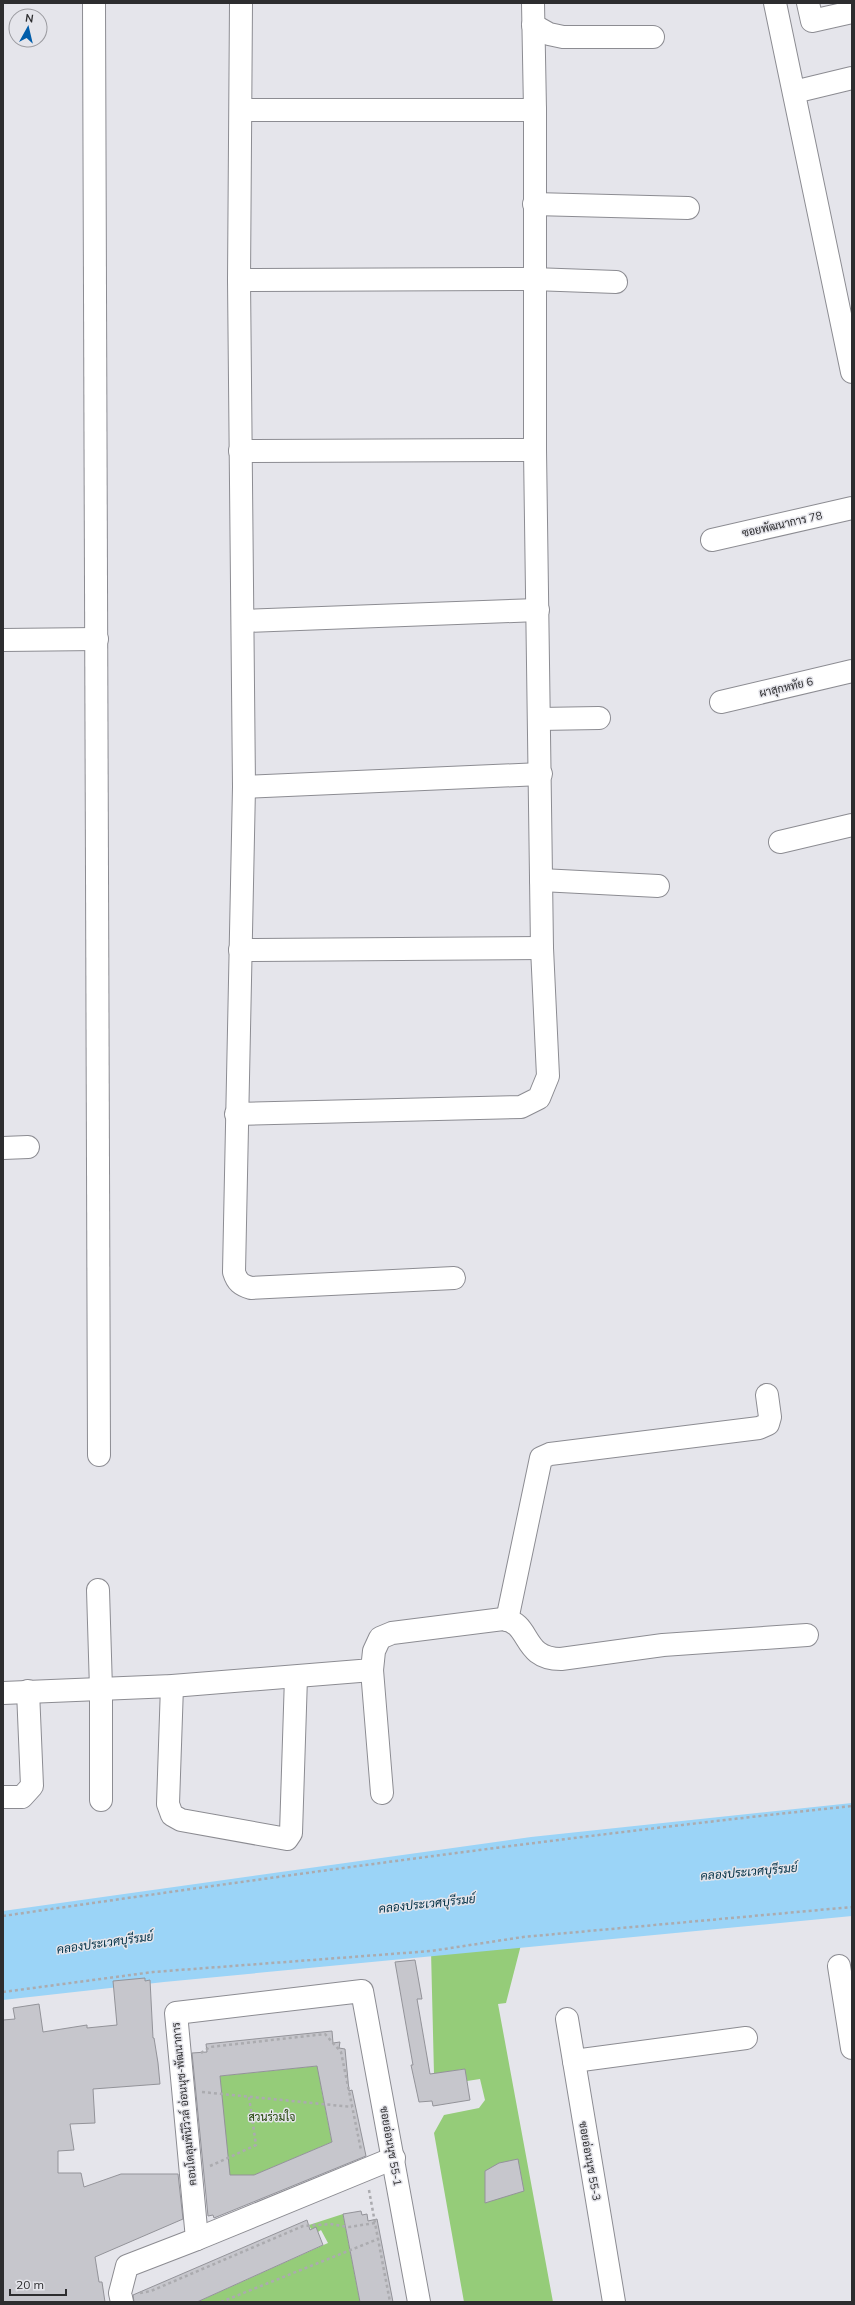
<svg xmlns="http://www.w3.org/2000/svg" width="855" height="2305" font-family="Mulish,Sarabun,sans-serif">
<rect width="100%" height="100%" fill="#e5e5eb"/>
<!-- green -->
<g fill="#95cc79">
<polygon points="523,1937 506,2003 498,2004 553,2302 464,2302 434,2133 444,2115 479,2108 485,2100 480,2079 467,2081 464,2069 434,2074 431,1951"/>
<polygon points="346,2063 321,2087 332,2142 212,2193 220,2076"/>
<polygon points="343,2214 360,2302 197,2302 328,2243 321,2230 318,2232 316,2228 311,2229 309,2225"/>
</g>
<!-- water -->
<polygon fill="#9bd4f7" points="852,1803 852,1916 164,1982 3,2000 3,1911 531,1837"/>
<!-- building -->
<g fill="#c6c6cc" stroke="#939399" fill-rule="evenodd">
<polygon points="415,1960 422,1999 417,1999 430,2074 465,2069 470,2100 433,2106 432,2101 419,2102 411,2065 413,2065 395,1962"/>
<polygon points="145,1978 145,1981 150,1980 153,2038 154,2038 158,2063 160,2084 93,2089 95,2123 70,2124 74,2150 58,2151 58,2173 81,2173 84,2187 121,2174 178,2174 183,2219 95,2257 99,2282 102,2282 105,2302 3,2302 3,2020 15,2019 13,2008 39,2004 43,2032 87,2025 87,2028 117,2025 113,1981"/>
<path d="M332,2031L333,2043L340,2042L339,2048L345,2049L349,2091L352,2090L366,2156L214,2218L213,2215L208,2216L192,2053L207,2052L206,2044ZM317,2066L332,2142L254,2175H230L220,2076Z"/>
<polygon points="518,2159 524,2191 485,2203 485,2171 499,2163"/>
<polygon points="361,2211 362,2215 367,2214 368,2221 377,2219 393,2302 360,2302 343,2214"/>
<polygon points="307,2220 310,2230 316,2227 323,2245 197,2302 134,2302 133,2295"/>
</g>
<g fill="none" stroke-linecap="round" stroke-linejoin="round">
<defs>
<g id="minor">
<polyline points="94,3 99,1455"/>
<path d="M241,3L239,280L244,787L234,1272C237,1282 241,1285 251,1288L454,1278"/>
<polyline points="775,3 852,372"/>
<polyline points="808,3 812,21 852,12"/>
<polyline points="533,25 549,34 563,37 653,37"/>
<polyline points="794,92 852,78"/>
<polyline points="241,110 535,110"/>
<polyline points="534,204 688,208"/>
<polyline points="239,280 533,279 616,282"/>
<polyline points="240,451 535,450"/>
<polyline points="712,540 852,508"/>
<polyline points="244,621 538,610"/>
<polyline points="3,640 97,639"/>
<polyline points="721,702 852,671"/>
<polyline points="539,719 599,718"/>
<polyline points="244,787 541,774"/>
<polyline points="780,842 852,825"/>
<polyline points="541,880 658,886"/>
<polyline points="240,950 542,948"/>
<polyline points="236,1114 521,1107 539,1098 548,1076 542,948 535,450 535,110 533,3"/>
<polyline points="3,1148 28,1147"/>
<polyline points="98,1590 101,1689 101,1800"/>
<polyline points="507,1620 541,1458 550,1454 759,1428 768,1424 770,1417 767,1395"/>
<polyline points="372,1670 382,1793"/>
<polyline points="172,1686 168,1804 172,1815 181,1820 287,1839 291,1833 296,1677"/>
<path d="M3,1693L172,1686L372,1670L374,1651L380,1638L392,1633L503,1619C532,1623 521,1659 561,1659L663,1645L807,1635"/>
<polyline points="3,1797 22,1797 32,1786 28,1691"/>
<polyline points="839,1966 852,2048"/>
<polyline points="567,2019 614,2302"/>
<polyline points="574,2061 746,2038"/>
<polyline points="197,2239 394,2158"/>
<polyline points="122,2302 120,2293 127,2266 197,2239 176,2013 362,1991 419,2302"/>
</g>
</defs>
<!-- minor casing -->
<use href="#minor" stroke="#8c8c92" stroke-width="24"/>
<!-- path -->
<g stroke="#ababaf" stroke-width="2.5" stroke-dasharray="3 3" stroke-linecap="butt">
<path d="M3,1916C285,1875 568,1836 852,1806"/>
<polyline points="3,1992 153,1972 431,1951 523,1937 852,1907"/>
<polyline points="201,2053 210,2047 325,2034 341,2052 361,2150"/>
<polyline points="202,2092 352,2107"/>
<polyline points="210,2166 256,2145 249,2097"/>
<polyline points="369,2190 375,2223"/>
<polyline points="140,2293 151,2291 303,2226 330,2224 349,2227 375,2223 390,2302"/>
<polyline points="221,2302 378,2239"/>
</g>
<!-- minor -->
<use href="#minor" stroke="#fff" stroke-width="22"/>
</g>
<g text-anchor="middle" stroke-width="3" stroke-linejoin="round" paint-order="stroke">
<!-- street labels -->
<g font-size="11" fill="#2d2d2f" stroke="#e5e5eb">
<text transform="translate(782 524) rotate(-13)" y="4">ซอยพัฒนาการ 78</text>
<text transform="translate(786 687) rotate(-13)" y="4">ผาสุกหทัย 6</text>
<text transform="translate(184 2104) rotate(-96)" y="4">คอนโดลุมพินีวิวล์ อ่อนนุช-พัฒนาการ</text>
<text transform="translate(391 2146) rotate(80)" y="4">ซอยอ่อนนุช 55-1</text>
<text transform="translate(590 2161) rotate(80)" y="4">ซอยอ่อนนุช 55-3</text>
</g>
<!-- park labels -->
<g font-size="11" fill="#1e4104" stroke="#e5e5eb">
<text x="272" y="2121">สวนร่วมใจ</text>
</g>
<!-- water labels -->
<g font-size="12" font-style="italic" fill="#003046" stroke="#e5e5eb">
<text transform="translate(749 1872) rotate(-5)" y="4">คลองประเวศบุรีรมย์</text>
<text transform="translate(427 1904) rotate(-6)" y="4">คลองประเวศบุรีรมย์</text>
<text transform="translate(105 1943) rotate(-8)" y="4">คลองประเวศบุรีรมย์</text>
</g>
</g>
<!-- border -->
<rect width="855" height="2305" fill="none" stroke="#2d2d2f" stroke-width="8"/>
<!-- north arrow -->
<g transform="translate(28 28) rotate(8)"><circle r="19" fill="#e5e5eb" stroke="#9b9ba0"/>
<path d="M0-3L7 15L0 10L-7 15Z" fill="#005daa"/>
<text y="-6" font-size="11" font-weight="bold" text-anchor="middle" fill="#2d2d2f">N</text>
</g>
<!-- scale -->
<path d="M10 2289v6h56v-6" fill="none" stroke="#2d2d2f" stroke-width="2"/>
<text x="16" y="2289" font-size="12" fill="#2d2d2f" stroke="#e5e5eb" stroke-width="3" paint-order="stroke">20 m</text>
</svg>
